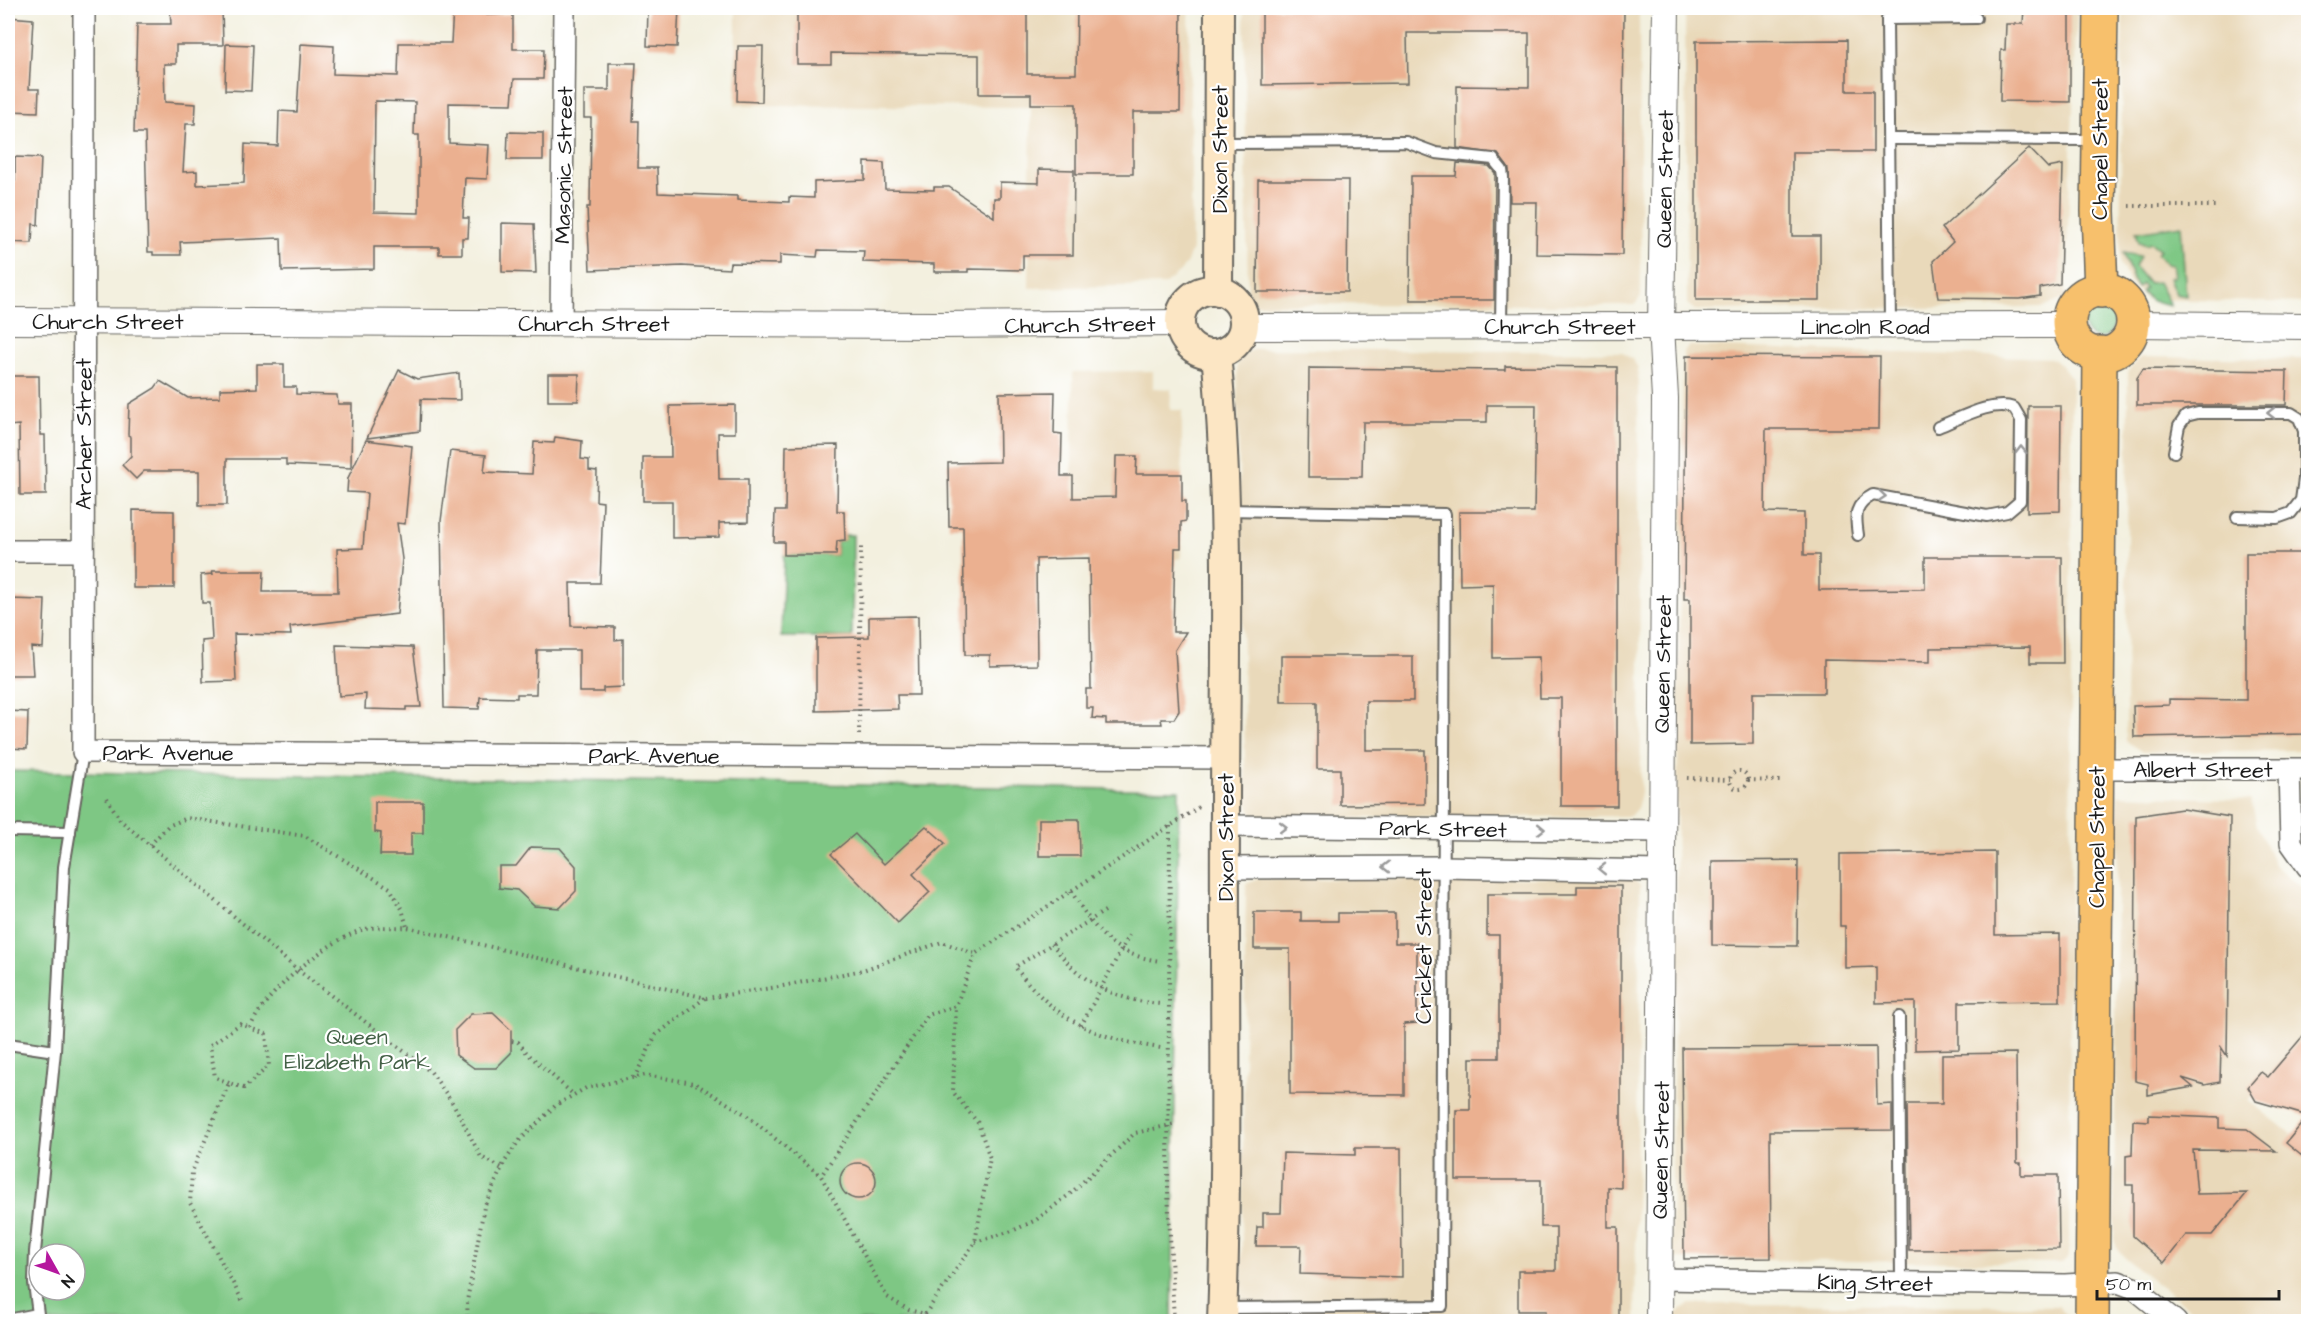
<svg xmlns="http://www.w3.org/2000/svg" width="2316" height="1329" font-family="'Architects Daughter',sans-serif">
<rect width="100%" height="100%" fill="#fff"/>
<filter id="ink" filterUnits="userSpaceOnUse"><feTurbulence type="fractalNoise" baseFrequency=".0167" numOctaves="2"/><feDisplacementMap in="SourceGraphic" scale="12" xChannelSelector="R" yChannelSelector="G"/><feConvolveMatrix kernelMatrix="1 2 1 2 8 2 1 2 1" color-interpolation-filters="sRGB"/></filter>
<filter id="wash" filterUnits="userSpaceOnUse"><feTurbulence type="fractalNoise" baseFrequency=".008" numOctaves="4" result="noise"/><feDisplacementMap in="SourceGraphic" scale="24" xChannelSelector="R" yChannelSelector="G"/><feGaussianBlur stdDeviation="1.35" result="paint"/><feColorMatrix in="noise" values="0 0 0 0 0 0 0 0 0 0 0 0 0 0 0 0 0 1.4 0 .05"/><feComposite in="paint" operator="in"/></filter>
<g filter="url(#wash)">
<rect width="100%" height="100%" fill="#f3f0df"/>
<!-- built -->
<g fill="#e9d9ba">
<polygon points="736,8 1189,8 1192,249 1187,262 1180,272 1164,285 1029,288 1031,107 735,105"/>
<polygon points="1244,8 1639,8 1641,296 1635,305 1255,304 1248,297"/>
<polygon points="1685,8 2077,8 2065,298 2043,307 1695,310 1687,304"/>
<polygon points="2123,8 2308,8 2308,303 2147,299 2131,285 2120,263"/>
<polygon points="1689,346 2051,358 2064,368 2072,379 2069,1256 2062,1263 1674,1259 1671,1256 1683,352"/>
<polygon points="1257,349 1621,352 1633,360 1638,368 1641,794 1637,808 1630,816 1261,818 1251,813 1246,801 1237,365 1246,352"/>
<polygon points="2141,357 2308,359 2308,750 2142,752 2126,741 2128,371"/>
<polygon points="1153,371 1153,388 1171,389 1170,410 1182,410 1182,500 1186,501 1186,521 1181,522 1181,559 1071,558 1073,372"/>
<polygon points="2118,795 2251,800 2257,826 2275,866 2308,892 2308,1029 2249,1101 2308,1147 2308,1321 2206,1321 2131,1263 2118,1251 2114,1239"/>
<polygon points="1632,878 1640,885 1635,1321 1241,1322 1246,884 1258,879"/>
<polygon points="1690,1304 2058,1306 2069,1317 2069,1321 1675,1321 1675,1315"/>
</g>
<!-- green -->
<g fill="#7ec784" stroke="#4d7250" stroke-width="1.5" fill-rule="evenodd">
<polygon points="2181,225 2186,296 2176,294 2169,278 2174,277 2172,264 2168,265 2157,254 2160,250 2151,243 2146,245 2139,242 2136,232"/>
<polygon points="2123,253 2140,256 2135,267 2148,283 2158,282 2170,305 2152,301 2141,292 2145,288 2142,284 2137,288 2135,285"/>
<circle cx="2099" cy="323" r="15"/>
<polygon points="845,535 853,535 852,637 781,637 784,555 836,555 837,541 844,540"/>
<path d="M8,771L1179,790L1172,1321L8,1322ZM39,1254H75V1290H39Z"/>
</g>
<g id="blocks">
<!-- building -->
<g fill="#ebb090" fill-rule="evenodd">
<path d="M170,8H222L223,45H176V64H164L165,102L196,104L195,124H186L183,172L197,171V185L244,183L245,144L278,146L279,111L297,112L301,44L334,46L333,74L398,76L399,43H451L453,8H487V15L513,14V49H544L543,79H514L512,104L449,103V143L489,145L487,179L465,178L463,218H469L468,238H462V254H439V247H374V269L282,271L281,238L180,242L181,255H153V252H148L145,133H134L137,24H171ZM375,101L415,102L414,135H419V213L374,212Z"/>
<polygon points="648,8 679,8 677,47 647,46"/>
<polygon points="797,8 1027,8 1027,74 1076,74 1077,8 1181,8 1180,112 1133,112 1133,174 1076,174 1076,104 1031,104 1031,94 979,94 979,55 831,53 831,64 797,64"/>
<polygon points="1262,8 1624,8 1622,255 1536,254 1537,202 1510,202 1509,169 1498,154 1457,148 1457,86 1529,87 1529,33 1407,33 1408,83 1262,85"/>
<polygon points="2024,8 2070,8 2070,102 2000,101 2001,50 2005,50 2006,24 2023,24"/>
<polygon points="8,17 33,19 29,89 39,89 38,112 8,111"/>
<polygon points="1847,40 1847,91 1873,91 1873,152 1792,152 1792,236 1820,236 1820,300 1696,300 1696,41"/>
<polygon points="226,44 253,45 251,91 225,90"/>
<polygon points="738,46 763,46 762,102 737,101"/>
<polygon points="609,63 636,63 633,121 639,121 638,168 657,168 658,193 737,196 737,200 789,202 789,197 814,198 814,182 865,180 865,162 884,163 885,189 934,190 934,187 949,187 994,217 994,198 1000,198 1000,182 1039,183 1039,169 1074,170 1073,255 1023,255 1023,270 968,269 968,272 934,272 934,264 863,262 864,251 818,250 817,257 780,255 780,264 730,263 729,269 682,266 590,270 587,207 590,207 591,118 584,118 584,90 609,90"/>
<polygon points="508,132 543,133 543,160 507,160"/>
<polygon points="2029,148 2048,168 2063,165 2060,284 2040,288 2040,296 2019,299 1938,298 1933,261 1953,242 1942,228"/>
<polygon points="15,157 41,158 38,225 33,224 32,243 8,242 8,180 15,181"/>
<polygon points="1457,163 1489,166 1495,173 1494,300 1410,300 1411,176 1456,176"/>
<polygon points="1258,180 1348,180 1347,292 1257,292"/>
<polygon points="502,223 534,224 536,273 502,272"/>
<polygon points="1686,356 1880,357 1879,429 1766,429 1765,512 1804,513 1804,555 1819,555 1819,590 1925,589 1925,557 2062,557 2063,663 2030,663 2030,647 1930,648 1930,662 1824,660 1824,693 1753,693 1753,744 1690,745 1690,599 1684,599"/>
<polygon points="257,364 284,364 284,387 296,387 296,394 337,395 338,404 352,404 351,468 286,465 286,459 227,459 227,505 199,505 199,471 144,471 136,479 122,465 131,456 131,437 128,435 129,404 155,388 160,381 188,398 220,397 220,389 257,388"/>
<polygon points="1505,366 1617,367 1617,806 1561,806 1561,698 1540,698 1539,657 1493,658 1493,584 1460,585 1459,512 1534,512 1536,405 1487,405 1487,422 1363,422 1362,477 1308,477 1309,368 1505,370"/>
<polygon points="2143,369 2287,371 2286,405 2137,405 2137,378"/>
<polygon points="399,370 417,379 459,373 460,400 421,399 420,431 367,438"/>
<polygon points="548,374 579,374 578,401 548,401"/>
<polygon points="8,376 39,376 40,435 45,435 46,495 20,495 19,425 8,426"/>
<polygon points="1055,392 1054,433 1062,434 1061,476 1073,476 1073,498 1115,497 1116,456 1137,456 1136,474 1182,474 1182,501 1186,501 1186,521 1181,522 1181,548 1175,548 1173,632 1186,632 1175,650 1179,711 1174,719 1161,719 1162,724 1106,724 1106,719 1092,718 1093,708 1086,708 1086,689 1091,689 1089,558 1036,559 1037,665 990,666 990,655 965,655 963,527 949,527 948,463 1000,462 999,393"/>
<polygon points="735,405 735,433 718,433 719,479 748,479 748,522 719,523 719,537 672,538 672,501 643,501 643,457 671,457 670,406"/>
<polygon points="2028,406 2061,406 2060,511 2027,512"/>
<polygon points="555,437 582,441 581,459 589,460 589,470 597,471 596,501 603,502 600,583 570,583 571,626 615,627 615,640 623,639 623,687 603,688 603,692 579,692 579,650 537,650 536,694 517,694 517,698 480,697 479,709 444,708 441,521 450,451 486,455 484,472 532,474 534,442 554,443"/>
<polygon points="366,440 412,446 405,524 397,523 402,559 397,614 290,627 291,635 234,634 236,681 203,682 202,641 212,640 210,603 202,603 201,575 213,574 212,571 264,571 263,592 338,592 337,549 363,548 367,493 347,492 348,478"/>
<polygon points="838,445 837,511 844,511 845,540 837,541 836,555 784,555 784,542 774,542 775,511 785,511 786,446"/>
<polygon points="133,510 174,511 174,588 133,588"/>
<polygon points="2246,553 2308,553 2308,734 2134,737 2133,706 2169,705 2169,699 2246,700"/>
<polygon points="8,599 45,600 43,648 31,647 33,675 8,675"/>
<polygon points="918,616 919,695 897,695 898,709 816,711 816,638 869,637 869,617"/>
<polygon points="336,645 413,647 421,707 406,707 406,710 365,709 366,694 339,696"/>
<polygon points="1281,656 1413,656 1413,701 1366,701 1366,750 1425,750 1425,804 1340,805 1340,769 1317,769 1317,702 1281,702"/>
<polygon points="8,711 28,712 27,749 8,748"/>
<polygon points="375,802 423,802 423,833 411,833 411,855 380,855 381,833 375,832"/>
<polygon points="2182,809 2230,817 2227,1056 2221,1047 2220,1082 2205,1085 2182,1078 2193,1087 2148,1095 2148,1084 2135,1081 2136,816"/>
<polygon points="1039,819 1079,819 1080,856 1039,856"/>
<polygon points="926,826 945,843 913,874 930,892 898,923 831,854 855,834 884,864"/>
<polygon points="531,847 560,848 576,866 576,891 560,908 534,906 517,890 499,888 499,866 516,866"/>
<polygon points="1995,852 1995,935 2060,934 2060,1001 1959,1002 1959,1049 1915,1050 1915,1002 1876,1003 1876,967 1845,968 1845,926 1840,926 1840,854"/>
<polygon points="1798,860 1797,946 1712,945 1712,861"/>
<polygon points="1577,886 1621,886 1621,1188 1608,1187 1608,1227 1618,1227 1618,1322 1545,1322 1546,1311 1518,1311 1518,1271 1556,1271 1556,1227 1541,1227 1541,1180 1456,1180 1456,1110 1470,1110 1470,1058 1499,1058 1499,935 1487,935 1487,894 1577,894"/>
<polygon points="1254,912 1301,912 1301,921 1338,921 1338,913 1395,913 1395,943 1417,943 1417,1023 1404,1024 1404,1095 1290,1094 1290,949 1254,949"/>
<polygon points="493,1013 511,1030 511,1053 496,1068 474,1068 456,1055 455,1030 471,1014"/>
<polygon points="2308,1030 2308,1161 2286,1143 2308,1116 2256,1101 2248,1087 2261,1072 2268,1077"/>
<polygon points="1876,1047 1877,1105 1892,1104 1892,1130 1770,1131 1771,1258 1684,1259 1682,1048"/>
<polygon points="2016,1053 2017,1163 2021,1163 2021,1175 2058,1175 2059,1249 1909,1250 1907,1104 1942,1104 1942,1054"/>
<polygon points="2149,1115 2219,1118 2219,1128 2247,1129 2276,1151 2193,1150 2197,1194 2247,1193 2212,1235 2186,1235 2164,1263 2133,1236 2133,1185 2126,1185 2126,1156 2132,1155 2133,1120 2149,1121"/>
<polygon points="1355,1148 1401,1148 1402,1277 1300,1274 1301,1246 1256,1246 1257,1227 1263,1227 1263,1213 1281,1213 1283,1153 1355,1155"/>
<circle cx="858" cy="1181" r="18"/>
</g>
</g>
</g>
<g filter="url(#ink)">
<use href="#blocks" fill-opacity="0" stroke="#676660" stroke-width="1.5"/>
<g fill="none" stroke-linecap="round" stroke-linejoin="round">
<defs>
<g id="service">
<polyline points="1890,139 2095,140"/>
<polyline points="1219,143 1406,142 1436,153 1493,159 1502,170 1503,177 1501,325"/>
<polyline points="1890,326 1887,19 1976,18"/>
<polyline points="2174,452 2179,426 2186,416 2198,413 2291,413 2299,418 2304,431 2304,479 2301,500 2291,513 2277,518 2237,517"/>
<path d="M1858,535C1855,515 1854,505 1873,495L1987,516L2007,512L2020,501L2021,420L2014,408C1991,400 1961,418 1938,427"/>
<polyline points="8,831 70,832"/>
<polyline points="1899,1017 1901,1282"/>
<polyline points="8,1044 55,1051"/>
<polyline points="1225,1308 1442,1306 1445,514 1225,510"/>
<polyline points="8,1320 37,1314"/>
<polyline points="39,1322 34,1283 35,1252 55,1051 64,867 83,752"/>
</g>
<g id="minor">
<polyline points="84,8 83,752 1225,758"/>
<polyline points="561,322 564,8"/>
<polyline points="8,551 83,551"/>
<polyline points="2097,769 2308,769"/>
<polyline points="2289,769 2291,843 2308,867"/>
<polyline points="1225,826 1661,831"/>
<polyline points="1226,868 1442,867 1660,871"/>
<polyline points="1659,1279 2065,1285 2118,1282 2134,1288 2176,1322"/>
</g>
<g id="tertiary">
<polyline points="8,321 937,325 1180,323"/>
<polyline points="2133,324 2308,326"/>
<polyline points="1243,327 2069,325"/>
<polyline points="1659,1322 1665,398 1661,326 1666,8"/>
</g>
<g id="secondary">
<circle cx="1212" cy="322" r="32"/>
<polyline points="1218,291 1219,8"/>
<path d="M1216,354C1231,505 1225,659 1225,811C1224,981 1228,1151 1222,1322"/>
</g>
<g id="trunk">
<polyline points="2101,8 2098,211 2101,291"/>
<circle cx="2101" cy="322" r="32"/>
<polyline points="2092,1322 2100,353"/>
</g>
</defs>
<!-- service casing -->
<use href="#service" stroke="#676660" stroke-width="14"/>
<!-- minor casing -->
<use href="#minor" stroke="#676660" stroke-width="24"/>
<!-- tertiary casing -->
<use href="#tertiary" stroke="#676660" stroke-width="28"/>
<!-- secondary casing -->
<use href="#secondary" stroke="#676660" stroke-width="32"/>
<!-- trunk casing -->
<use href="#trunk" stroke="#676660" stroke-width="36"/>
<!-- path -->
<g stroke="#676660" stroke-width="4" stroke-dasharray="1.5 4.5" stroke-linecap="butt">
<polyline points="2129,206 2215,206"/>
<polyline points="859,735 861,545"/>
<circle cx="1739" cy="780" r="9"/>
<polyline points="1687,778 1730,780"/>
<polyline points="1748,780 1780,781"/>
<polyline points="107,798 120,820 299,971 431,1072 454,1105 481,1157 502,1168"/>
<polyline points="1170,826 1168,1191 1174,1322"/>
<polyline points="150,845 168,826 187,818 305,836 390,888 402,909 407,927"/>
<path d="M1071,891C1096,931 1111,955 1161,961"/>
<path d="M1105,911L1015,967C1055,1020 1096,1039 1161,1048"/>
<path d="M1052,943C1077,981 1116,1001 1161,1004"/>
<polyline points="1081,1026 1129,935"/>
<polyline points="512,1041 518,1042 527,1053 574,1095"/>
<polyline points="634,1078 656,1035 705,998"/>
<polyline points="229,1083 215,1077 210,1045 240,1024 250,1028"/>
<polyline points="975,1242 1012,1231 1036,1220 1070,1194 1135,1133 1175,1124"/>
<path d="M242,1300L190,1203L192,1172L229,1083L244,1088L269,1066L266,1034L250,1028C264,993 328,939 365,929C378,926 394,928 407,927L706,998L778,987L863,970L942,942L975,954"/>
<polyline points="925,1314 975,1242 990,1158 978,1123 953,1092 956,1006"/>
<polyline points="468,1322 467,1301 484,1207 504,1163 518,1142 556,1105 586,1088 645,1075 694,1083 745,1114 821,1176"/>
<polyline points="926,1322 925,1314 909,1310 887,1297 821,1176 928,1015 956,1006 975,954 1199,807"/>
</g>
<!-- service -->
<use href="#service" stroke="#fff" stroke-width="10"/>
<!-- minor -->
<use href="#minor" stroke="#fff" stroke-width="21"/>
<!-- tertiary -->
<use href="#tertiary" stroke="#fff" stroke-width="26"/>
<!-- secondary -->
<use href="#secondary" stroke="#fce6c4" stroke-width="28"/>
<!-- trunk -->
<use href="#trunk" stroke="#f7c06c" stroke-width="33"/>
</g>
<!-- one-way arrows -->
<defs><path id="oneway-chevron" d="M-2-3.5L2.5 0L-2 3.5" fill="none" stroke-width="1.6" stroke-linecap="round" stroke-linejoin="round" transform="scale(1.5)"/></defs>
<g stroke="#999">
<use href="#oneway-chevron" transform="translate(2271 413) rotate(180)"/>
<use href="#oneway-chevron" transform="translate(2021 450) rotate(-91)"/>
<use href="#oneway-chevron" transform="translate(1882 496) rotate(5)"/>
<use href="#oneway-chevron" transform="translate(1283 827)"/>
<use href="#oneway-chevron" transform="translate(1541 829) rotate(1)"/>
<use href="#oneway-chevron" transform="translate(1386 867) rotate(180)"/>
<use href="#oneway-chevron" transform="translate(1602 869) rotate(-179)"/>
</g>
</g>
<g text-anchor="middle" stroke-width="4.5" stroke-linejoin="round" paint-order="stroke">
<!-- street labels -->
<g font-size="22" fill="#1c1c1c" stroke="#fff">
<text transform="translate(1219 149) rotate(-90)" y="8">Dixon Street</text>
<text transform="translate(2099 149) rotate(-90)" y="8">Chapel Street</text>
<text transform="translate(563 165) rotate(-89)" y="8">Masonic Street</text>
<text transform="translate(1664 179) rotate(-89)" y="8">Queen Street</text>
<text x="108" y="329">Church Street</text>
<text x="594" y="331">Church Street</text>
<text transform="translate(1080 324) rotate(-1)" y="8">Church Street</text>
<text x="1560" y="334">Church Street</text>
<text x="1865" y="334">Lincoln Road</text>
<text transform="translate(83 434) rotate(-90)" y="8">Archer Street</text>
<text transform="translate(1662 664) rotate(-89)" y="8">Queen Street</text>
<text x="168" y="760">Park Avenue</text>
<text x="654" y="763">Park Avenue</text>
<text x="2203" y="777">Albert Street</text>
<text transform="translate(1443 828) rotate(1)" y="8">Park Street</text>
<text transform="translate(1225 837) rotate(-90)" y="8">Dixon Street</text>
<text transform="translate(2096 837) rotate(-90)" y="8">Chapel Street</text>
<text transform="translate(1423 946) rotate(-90)" y="8">Cricket Street</text>
<text transform="translate(1660 1150) rotate(-89)" y="8">Queen Street</text>
<text transform="translate(1875 1282) rotate(1)" y="8">King Street</text>
</g>
<!-- park labels -->
<g font-size="22" fill="#436046" stroke="#fff">
<text x="357" y="1044">Queen<tspan x="357" dy="25">Elizabeth Park</tspan></text>
</g>
</g>
<!-- margin -->
<rect width="2316" height="1329" fill="none" stroke="#fff" stroke-width="30"/>
<!-- north arrow -->
<g transform="translate(57 1272) rotate(130)"><circle r="28" fill="#ffffff" stroke="#a4a4a4" stroke-width="1.5"/>
<path d="M0-4.5L10 22L0 15L-10 22Z" fill="#b5179e"/>
<text y="-9" font-size="16" font-weight="bold" text-anchor="middle" fill="#1c1c1c">N</text>
</g>
<!-- scale -->
<path d="M2097 1290v9h182v-9" fill="none" stroke="#1c1c1c" stroke-width="3"/>
<text x="2106" y="1290" font-size="18" fill="#1c1c1c" stroke="#ffffff" stroke-width="4.5" paint-order="stroke">50 m</text>
</svg>
